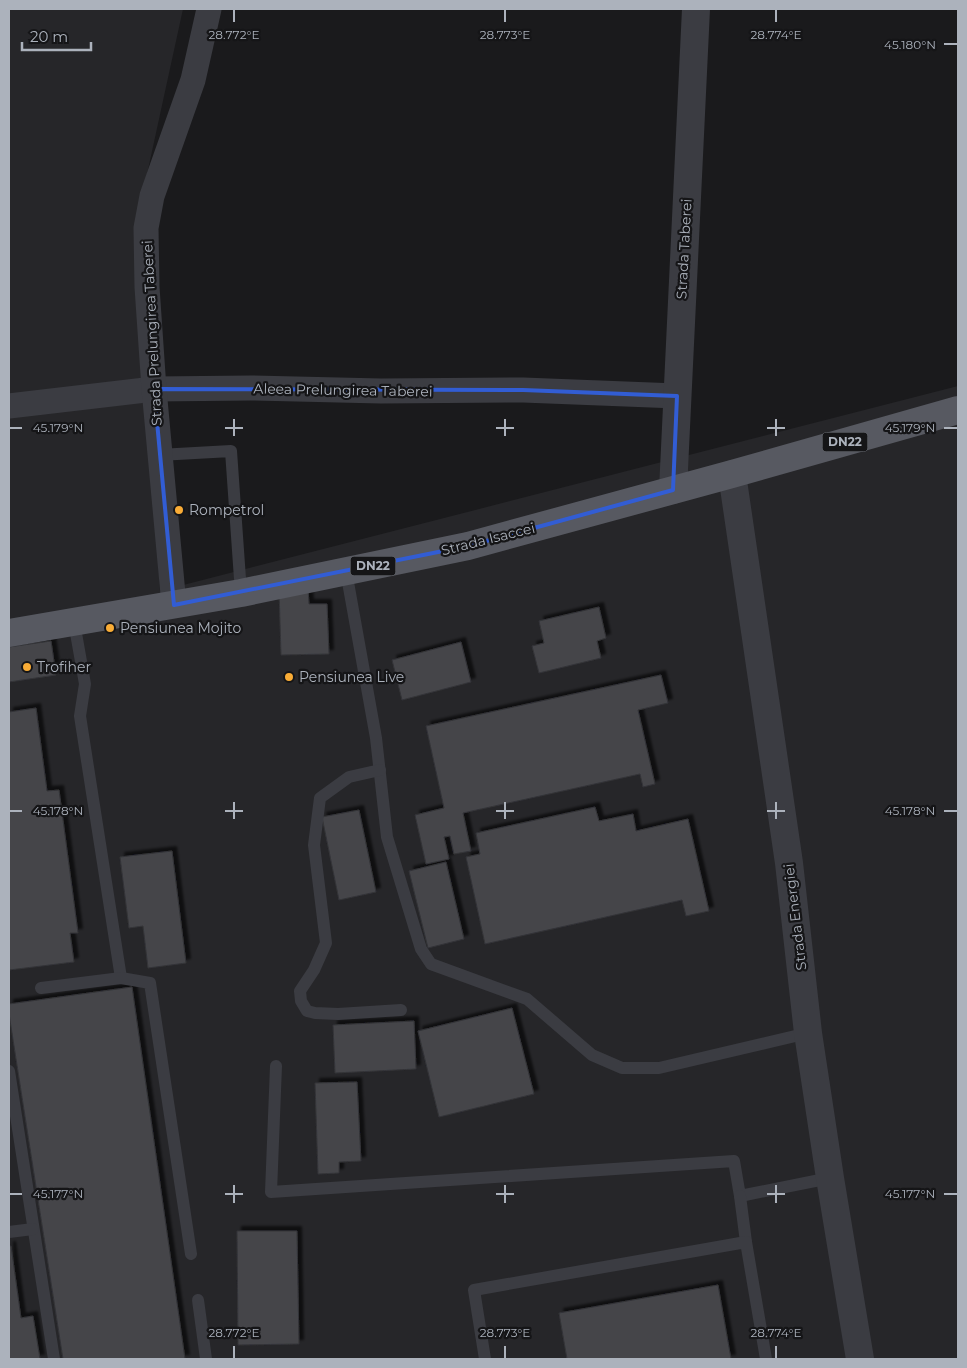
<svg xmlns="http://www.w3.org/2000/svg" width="967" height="1368" font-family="Montserrat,sans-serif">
<defs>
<filter id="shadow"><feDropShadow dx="4.5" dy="-4.5" stdDeviation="1" flood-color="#0009"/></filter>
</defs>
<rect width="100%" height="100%" fill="#1a1a1c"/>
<!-- built -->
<polygon fill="#262629" points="9,9 183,9 137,220 160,591 958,386 958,1359 9,1359"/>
<!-- building -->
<g fill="#444549" stroke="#343438" filter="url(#shadow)">
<polygon points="308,588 309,604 327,604 329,654 281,655 279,590"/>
<polygon points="599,607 606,638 597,641 601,658 539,673 532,646 544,643 539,621"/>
<polygon points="51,641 56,675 9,682 9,647"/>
<polygon points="461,642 471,682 402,700 392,660"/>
<polygon points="661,675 668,703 638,710 655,784 643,787 640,774 463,813 471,851 454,854 450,836 444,837 449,859 426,864 415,815 444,808 426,726"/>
<polygon points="36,708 47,791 59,790 78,933 70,933 74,962 9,970 9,712"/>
<polygon points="595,807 599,821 633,814 636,831 688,819 709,911 686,916 682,900 485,944 466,857 480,854 476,833"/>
<polygon points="359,810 376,892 339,900 322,817"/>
<polygon points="172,851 186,963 148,968 143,926 129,928 120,857"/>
<polygon points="446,862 464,939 428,948 409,871"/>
<polygon points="132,987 185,1359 63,1359 9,1014 9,1004"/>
<polygon points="512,1008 534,1094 439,1117 418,1031"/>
<polygon points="414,1021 416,1069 335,1073 333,1025"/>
<polygon points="357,1082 361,1161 339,1162 339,1173 318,1174 315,1083"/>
<polygon points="237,1231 297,1231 299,1344 238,1345"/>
<polygon points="9,1246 11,1246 21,1318 33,1316 40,1359 9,1359"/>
<polygon points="718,1285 731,1359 567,1359 559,1313"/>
</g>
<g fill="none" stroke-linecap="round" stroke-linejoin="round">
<!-- service -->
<g stroke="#3b3c42" stroke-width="12">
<polyline points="159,455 231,451 241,593"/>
<polyline points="346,571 376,738 387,837 421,949 431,964 527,999 592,1055 622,1068 659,1068 808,1033"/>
<polyline points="74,622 85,684 80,716 121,978"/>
<polyline points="380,770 349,777 320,798 314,845 326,943 314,970 300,991 301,1001 307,1011 315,1013 338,1014 401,1010"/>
<polyline points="41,988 121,978 150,983 191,1254"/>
<polyline points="276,1066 271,1192 734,1161 740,1196 830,1178"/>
<polyline points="9,1071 54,1359"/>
<polyline points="740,1196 746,1242"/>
<polyline points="9,1232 33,1229"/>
<polyline points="198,1300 206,1359"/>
<polyline points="485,1359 474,1290 746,1242 766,1359"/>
</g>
<!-- minor -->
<g stroke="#3b3c42" stroke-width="25">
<polyline points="9,406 154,389 251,388 381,391 523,390 677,396"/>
<polyline points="174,605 154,389 147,287 146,228 152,196 193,80 209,9"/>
</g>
<!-- tertiary -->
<g stroke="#3b3c42" stroke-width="28">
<polyline points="732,474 789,863 808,1033 830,1178 860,1359"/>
<polyline points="673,490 696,9"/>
</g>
<!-- primary -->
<polyline stroke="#575961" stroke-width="28" points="9,633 241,593 468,546 732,474 958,410"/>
</g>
<!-- marked area -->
<path fill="none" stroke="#325dd4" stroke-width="4" stroke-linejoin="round" d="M154,389L523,390L677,396L673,490L468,546L174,605Z"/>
<!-- ticks -->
<path fill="none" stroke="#acb2bc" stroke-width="2" d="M234,10V22M505,10V22M776,10V22M944,44H957M234,419V436M505,419V436M776,419V436M10,428H22M225,428H243M496,428H514M767,428H785M944,428H957M234,802V819M505,802V819M776,802V819M10,811H22M225,811H243M496,811H514M767,811H785M944,811H957M234,1185V1203M505,1185V1203M776,1185V1203M10,1194H22M225,1194H243M496,1194H514M767,1194H785M944,1194H957M234,1346V1358M505,1346V1358M776,1346V1358"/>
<!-- markers -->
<g fill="#f9ac36" stroke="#151517" stroke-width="2">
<circle cx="179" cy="510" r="5"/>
<circle cx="110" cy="628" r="5"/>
<circle cx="27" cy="667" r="5"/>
<circle cx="289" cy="677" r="5"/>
</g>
<g text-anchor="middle" stroke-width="4.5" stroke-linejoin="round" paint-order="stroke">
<!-- shield labels -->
<g fill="#151517" stroke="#7f838a" stroke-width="1">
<rect x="822.5" y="432.5" width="45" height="19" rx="4"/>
<rect x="350.5" y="556.5" width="45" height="19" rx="4"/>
</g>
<g font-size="12" font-weight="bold" fill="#acb2bc">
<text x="845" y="446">DN22</text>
<text x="373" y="570">DN22</text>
</g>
<!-- street labels -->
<g font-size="14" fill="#acb2bc" stroke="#151517">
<text transform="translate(684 249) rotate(-87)" y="5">Strada Taberei</text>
<text transform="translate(152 333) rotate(-93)" y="5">Strada Prelungirea Taberei</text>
<text transform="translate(343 390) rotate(1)" y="5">Aleea Prelungirea Taberei</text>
<text transform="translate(488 539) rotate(-14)" y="5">Strada Isaccei</text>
<text transform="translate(795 917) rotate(-97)" y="5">Strada Energiei</text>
</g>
<!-- poi labels -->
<g font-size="14" fill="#acb2bc" stroke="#151517" text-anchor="start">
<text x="189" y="515">Rompetrol</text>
<text x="120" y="633">Pensiunea Mojito</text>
<text x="37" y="672">Trofiher</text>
<text x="299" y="682">Pensiunea Live</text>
</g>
</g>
<g font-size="12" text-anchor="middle" fill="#acb2bc" stroke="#151517" stroke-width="4.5" stroke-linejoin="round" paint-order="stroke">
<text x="234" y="39">28.772°E</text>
<text x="505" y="39">28.773°E</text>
<text x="776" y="39">28.774°E</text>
<text x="910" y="49">45.180°N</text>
<text x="58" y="432">45.179°N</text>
<text x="910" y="432">45.179°N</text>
<text x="58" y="815">45.178°N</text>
<text x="910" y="815">45.178°N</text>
<text x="58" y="1198">45.177°N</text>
<text x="910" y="1198">45.177°N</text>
<text x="234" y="1337">28.772°E</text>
<text x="505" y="1337">28.773°E</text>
<text x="776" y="1337">28.774°E</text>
</g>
<!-- border -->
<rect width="967" height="1368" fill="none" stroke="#acb2bc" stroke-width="20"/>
<!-- scale -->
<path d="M22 42v8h69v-8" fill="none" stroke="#acb2bc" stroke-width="2.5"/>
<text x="30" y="42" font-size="15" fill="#acb2bc" stroke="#151517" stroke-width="4" paint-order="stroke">20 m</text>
</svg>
